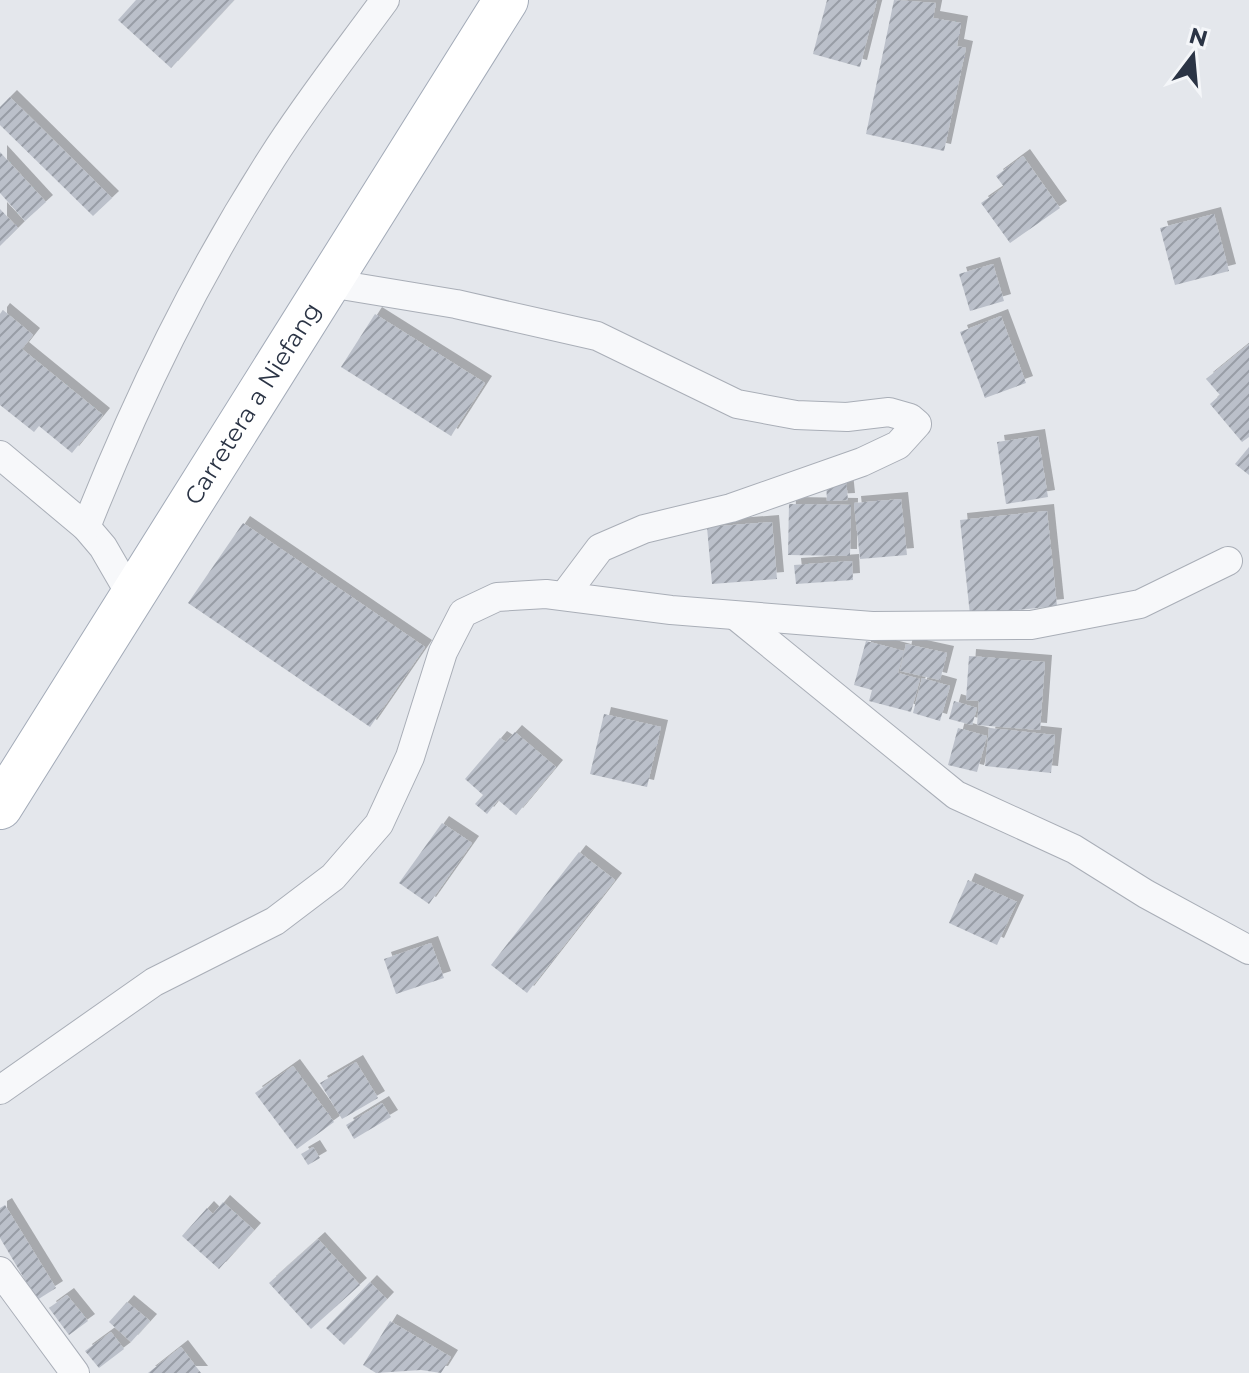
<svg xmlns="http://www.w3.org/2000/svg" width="1249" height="1373" font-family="Montserrat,sans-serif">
<defs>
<pattern id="building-hatch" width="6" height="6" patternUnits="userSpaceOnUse" patternTransform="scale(2)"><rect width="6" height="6" fill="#bbc0ca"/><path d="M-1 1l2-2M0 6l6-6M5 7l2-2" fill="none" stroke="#989da6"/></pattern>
<filter id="shadow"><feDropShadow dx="7" dy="-7" stdDeviation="0" flood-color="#0004"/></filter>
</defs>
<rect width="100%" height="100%" fill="#e4e7ec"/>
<!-- building -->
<g fill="url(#building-hatch)" filter="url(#shadow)">
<polygon points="136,0 234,0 171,68 118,20"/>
<polygon points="827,0 877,0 860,67 813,54"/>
<polygon points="894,0 936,3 933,18 961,23 957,46 966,48 944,151 866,134"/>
<polygon points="10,97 112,198 93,216 0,125 0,107"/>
<polygon points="0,152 46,202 25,221 0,193"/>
<polygon points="1023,156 1060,208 1010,243 981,203 1004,187 996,176"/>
<polygon points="0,209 18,228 0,246"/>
<polygon points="1214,214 1229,271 1175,285 1160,228"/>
<polygon points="993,264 1004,301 970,311 959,274"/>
<polygon points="3,310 33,335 22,349 103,415 72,453 39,426 34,432 0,405 0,314"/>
<polygon points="375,314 485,383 451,436 341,367"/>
<polygon points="1001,316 1026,383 985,398 960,332"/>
<polygon points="1249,344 1249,437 1242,442 1210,404 1220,395 1206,379"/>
<polygon points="1038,436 1048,497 1006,504 997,442"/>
<polygon points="1249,447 1249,475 1235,464"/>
<polygon points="846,480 848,500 827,501 826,481"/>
<polygon points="901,499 907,555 860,559 854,503"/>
<polygon points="789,504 851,505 850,556 788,555"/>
<polygon points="1047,511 1057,606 970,615 960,520"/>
<polygon points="772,522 777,579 712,584 707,527"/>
<polygon points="243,523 425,647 370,727 188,603"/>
<polygon points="852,561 853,580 796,584 794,565"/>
<polygon points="866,641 904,651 898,673 920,679 911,712 869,701 872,690 854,685"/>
<polygon points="906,644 947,653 940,680 900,671"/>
<polygon points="969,656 1045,662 1040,730 977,725 979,701 966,700"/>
<polygon points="922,678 950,686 940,721 913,713"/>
<polygon points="954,701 977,708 972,725 949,719"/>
<polygon points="604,714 661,727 647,787 590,774"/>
<polygon points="958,728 987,736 977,772 948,765"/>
<polygon points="989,728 1055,735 1051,773 985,766"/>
<polygon points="515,732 556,767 516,815 498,800 487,814 475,804 483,795 465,779 500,738 506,742"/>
<polygon points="442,823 472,843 429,904 399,883"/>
<polygon points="579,852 615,880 527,993 491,965"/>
<polygon points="968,880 1017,902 997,945 949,923"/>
<polygon points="431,943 444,978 396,994 384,959"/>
<polygon points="356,1062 378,1098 342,1119 320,1083"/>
<polygon points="293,1066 334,1122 297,1149 255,1093"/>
<polygon points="382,1103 391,1117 354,1139 346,1125"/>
<polygon points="313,1147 320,1158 308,1165 301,1154"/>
<polygon points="223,1202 254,1230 219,1269 182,1236 207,1208 213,1214"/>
<polygon points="5,1205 56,1288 37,1300 0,1238 0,1208"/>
<polygon points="318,1239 360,1285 311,1329 269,1283"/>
<polygon points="370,1282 387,1299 344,1345 326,1328"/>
<polygon points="67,1295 88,1321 69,1335 49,1308"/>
<polygon points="127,1302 150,1321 131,1342 109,1322"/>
<polygon points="390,1321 451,1357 441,1373 421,1370 376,1373 363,1365"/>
<polygon points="111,1332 124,1349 99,1368 85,1351"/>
<polygon points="181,1347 201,1373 148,1373"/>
</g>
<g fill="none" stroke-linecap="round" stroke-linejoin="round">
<defs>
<g id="minor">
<polyline points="329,283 456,304 597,336 737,404 796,415 847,417 889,412 910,418 917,424 898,445 862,462 731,508 644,529 600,548 564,596"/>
<polyline points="0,455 86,527 103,547 132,597"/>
<path d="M86,527C138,396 196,277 272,158C306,104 347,52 385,0"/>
<polyline points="736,616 956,795 1074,849 1146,894 1249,950"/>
<polyline points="0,1090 154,982 275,921 333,877 379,824 410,757 443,652 463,613 497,597 546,594 671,610 872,626 1031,625 1140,604 1228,561"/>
<polyline points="0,1271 75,1373"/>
</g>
<g id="primary">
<path id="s1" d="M0,807L506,0"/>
</g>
</defs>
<!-- minor casing -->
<use href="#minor" stroke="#a9aeb7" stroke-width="30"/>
<!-- primary casing -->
<use href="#primary" stroke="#a3abb8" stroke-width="46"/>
<!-- minor -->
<use href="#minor" stroke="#f7f8fa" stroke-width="28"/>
<!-- primary -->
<use href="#primary" stroke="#fff" stroke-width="44"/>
</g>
<g text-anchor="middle" stroke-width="6" stroke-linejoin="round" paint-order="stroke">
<!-- street labels -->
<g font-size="24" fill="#2b3445" stroke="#f4f6f9">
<text dy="8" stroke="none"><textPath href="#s1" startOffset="476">Carretera a Niefang</textPath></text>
</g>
</g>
<!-- north arrow -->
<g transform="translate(1193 56) rotate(16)" stroke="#f4f6f9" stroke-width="6" paint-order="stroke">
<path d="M0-6L14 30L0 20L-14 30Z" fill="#2b3445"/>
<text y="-12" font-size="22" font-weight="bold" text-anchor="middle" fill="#2b3445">N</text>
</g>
</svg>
